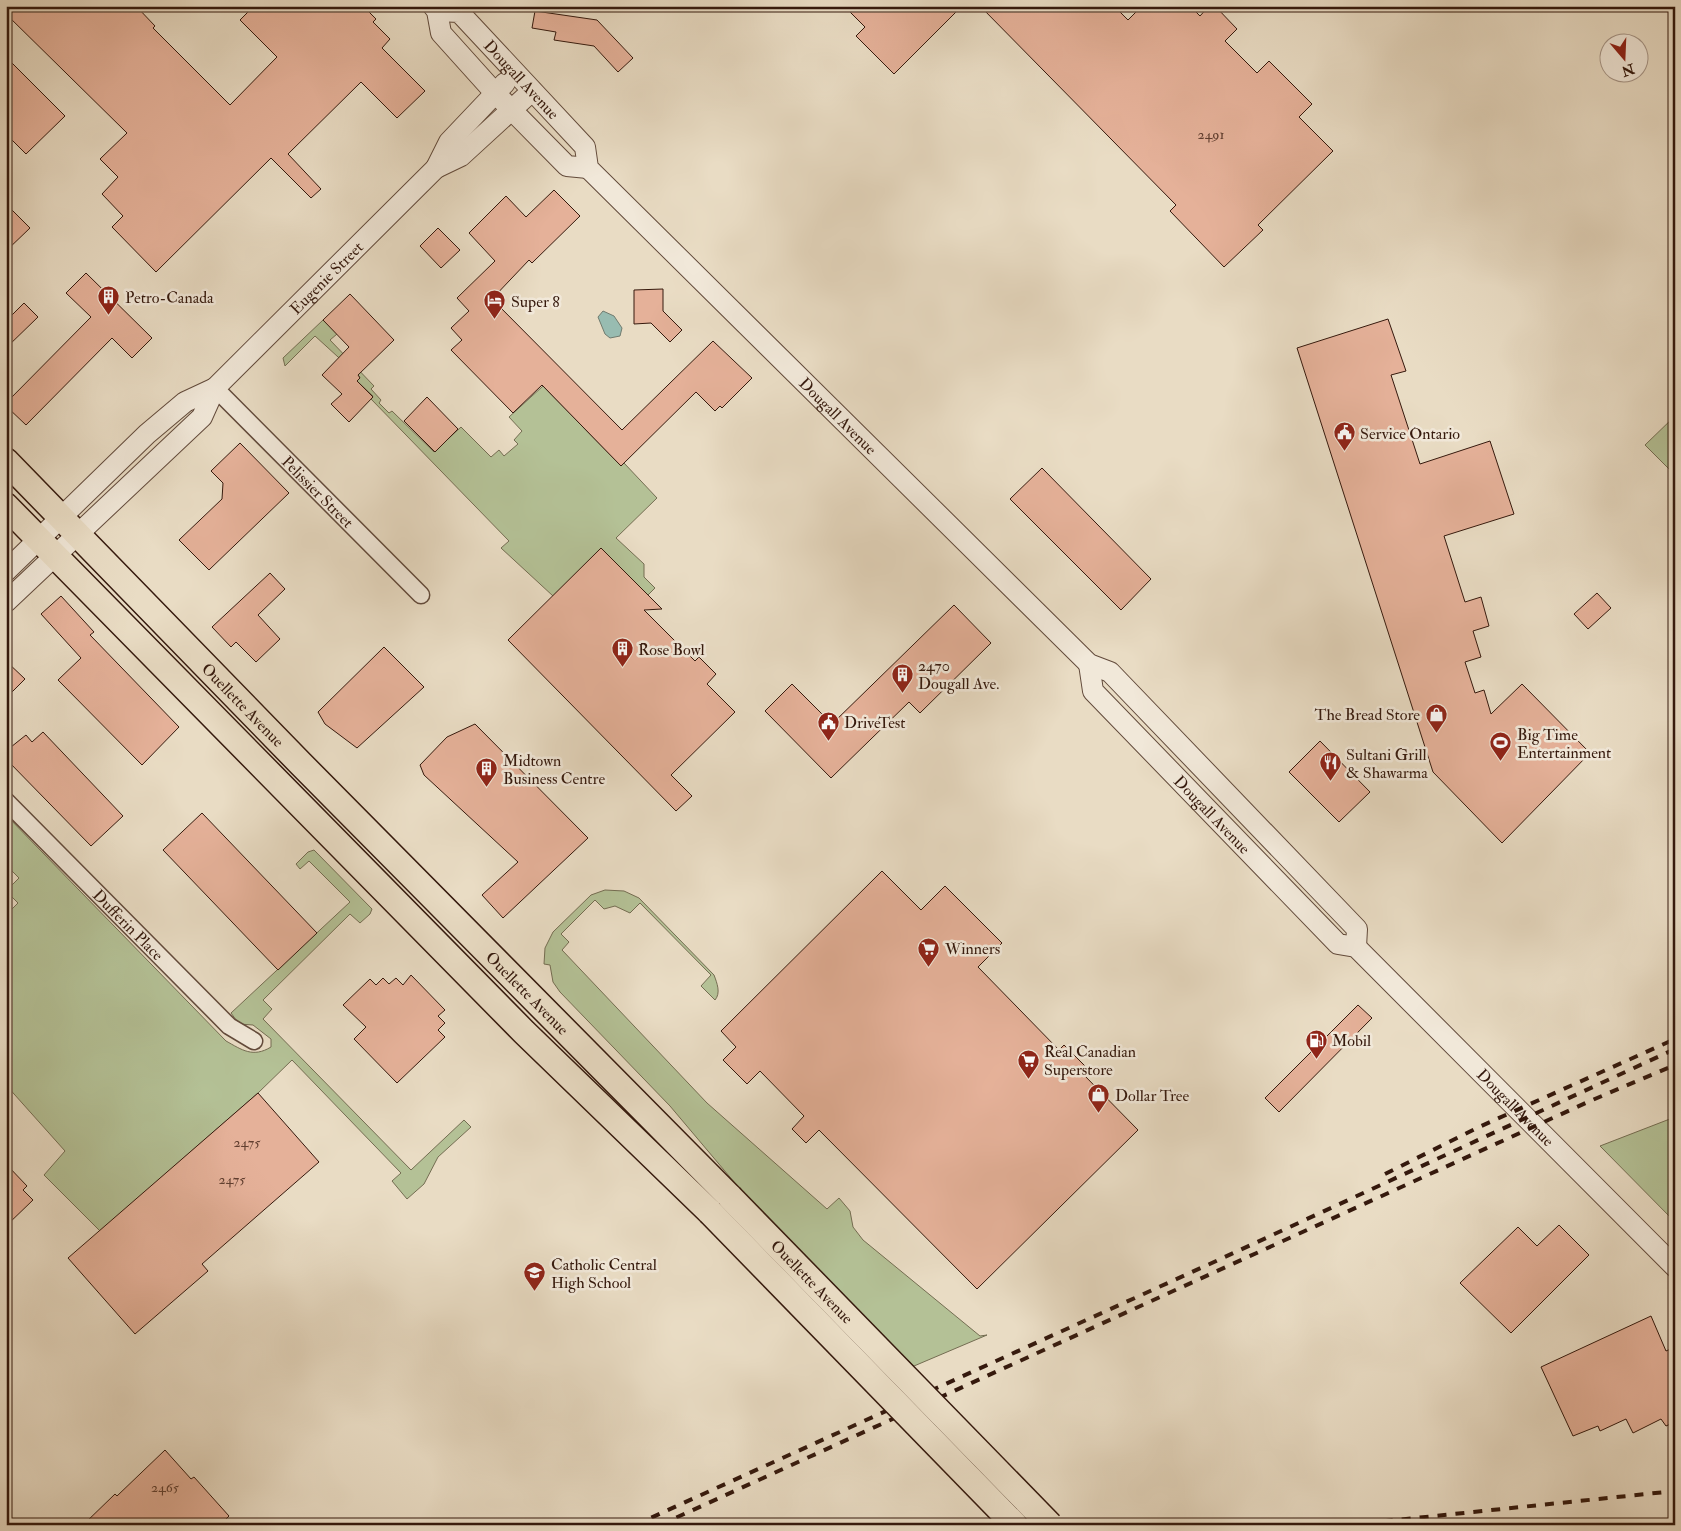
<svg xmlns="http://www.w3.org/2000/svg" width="1681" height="1531" font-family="'IM FELL Double Pica',serif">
<rect width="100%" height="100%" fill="#e9dcc4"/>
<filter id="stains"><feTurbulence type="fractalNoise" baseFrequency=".004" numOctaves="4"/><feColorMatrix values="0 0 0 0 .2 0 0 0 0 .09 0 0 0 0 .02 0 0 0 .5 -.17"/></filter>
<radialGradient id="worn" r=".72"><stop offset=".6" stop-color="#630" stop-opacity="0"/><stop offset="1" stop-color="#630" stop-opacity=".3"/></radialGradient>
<!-- green -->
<g fill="#b4c196" stroke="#746d52">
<polygon points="323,320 337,334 330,340 374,386 371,389 381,400 379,403 389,413 392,411 434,452 461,427 491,457 499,450 504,456 518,444 514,440 522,431 509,417 543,386 621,466 624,463 657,498 616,538 644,564 644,577 655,588 648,595 601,548 553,596 501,548 509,541 371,399 373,396 357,381 360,377 315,336 285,366 283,358"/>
<polygon points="1675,416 1675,475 1645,445"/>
<path d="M6,815L226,1041C242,1050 253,1058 271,1047V1039L253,1025L239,1024L231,1013L350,902L309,861L300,869L296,864L308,852L314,850L372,909L370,914L360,923L350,914L263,1000L272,1009L263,1019L411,1170L464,1120L471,1127L438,1157L424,1184L407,1199L392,1181L401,1173L292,1060L258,1093L100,1231L44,1175L65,1151L6,1085V915L18,903L6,891L19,878L6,865Z"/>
<path d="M605,890L624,891L639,898L714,975C717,983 721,993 715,1000L701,986L711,975L640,903L630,913L615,906L604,909L595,900L561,934L569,942L562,950L707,1103L827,1209L839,1198L850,1211L853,1227L863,1240L980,1336L987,1335L914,1366L737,1192L740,1189L670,1106L560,992L553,982L550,965L544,964L545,948L553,932L591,895Z"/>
<polygon points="1675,1117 1675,1222 1600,1146"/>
</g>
<!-- water -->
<polygon fill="#98bcb1" stroke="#707b6f" points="603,311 614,316 622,328 620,336 610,338 605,334 598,317"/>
<!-- building -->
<g fill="#e5b199" stroke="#35190d">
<polygon points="6,6 136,6 155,26 153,28 230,105 277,57 240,20 254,6 363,6 376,19 373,22 390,39 382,48 425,91 397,118 361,82 288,154 321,189 311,198 271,158 156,272 112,227 123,216 102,194 118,177 100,159 127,133 6,14"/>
<polygon points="844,6 962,6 894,74 856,36 865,27"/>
<polygon points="980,6 1114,6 1128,20 1142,6 1190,6 1200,16 1209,6 1215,6 1237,29 1225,41 1257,73 1269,61 1312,104 1299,117 1333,151 1258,225 1263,230 1224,267 1170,211 1176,205"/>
<polygon points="535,11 597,20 633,58 618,72 594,46 554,40 556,32 532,28"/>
<polygon points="6,57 65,116 26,154 6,134"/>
<polygon points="554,190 580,216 532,263 529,260 492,299 622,430 713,341 752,378 722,408 720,406 715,411 696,392 621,466 542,385 513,413 451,350 462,340 451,328 469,311 457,298 495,261 469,233 506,196 526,217"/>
<polygon points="6,204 30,228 6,251"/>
<polygon points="438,228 460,250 441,268 420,246"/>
<polygon points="86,273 152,338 132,358 112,338 26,425 6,406 6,403 91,317 66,293"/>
<polygon points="663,289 663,311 682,330 670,342 651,323 634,324 634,290"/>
<polygon points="350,294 394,340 358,375 360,378 357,381 373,397 349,422 331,404 342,394 322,375 349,347 323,320"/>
<polygon points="24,303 38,317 6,348 6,321"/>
<polygon points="1388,319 1406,371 1391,375 1420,464 1490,441 1514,514 1444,536 1465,602 1481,597 1489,626 1473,631 1481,657 1465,662 1475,693 1484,690 1491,714 1522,684 1590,753 1502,843 1433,772 1297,348"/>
<polygon points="427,397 458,429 435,452 404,421"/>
<polygon points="240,443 289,493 209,570 179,540 222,499 223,483 211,471"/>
<polygon points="1042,468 1151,579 1121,610 1010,499"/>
<polygon points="601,548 662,609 644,610 695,661 699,657 716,674 707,684 735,712 671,775 692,796 676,811 508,640"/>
<polygon points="270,573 285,589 258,615 280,639 256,662 236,642 231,647 212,627"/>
<polygon points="1597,593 1611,608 1588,629 1574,614"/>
<polygon points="61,596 94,632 90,635 179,727 142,765 58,680 81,658 41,614"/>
<polygon points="954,605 991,643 920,713 909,702 831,778 765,711 792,684 832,724"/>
<polygon points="384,647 424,687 357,748 325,724 318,712"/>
<polygon points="6,661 25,679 6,698"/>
<polygon points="475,724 588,838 503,918 482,895 518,862 424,775 420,765 447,737"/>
<polygon points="43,732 123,816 91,846 6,759 6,751 26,735 32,742"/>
<polygon points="1320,741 1370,792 1339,822 1289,772"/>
<polygon points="202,813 317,933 278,970 163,850"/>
<polygon points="882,871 921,910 945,886 1002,943 978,967 1059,1050 1064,1045 1087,1068 1082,1073 1138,1130 977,1289 819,1130 806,1143 792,1129 804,1116 760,1071 747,1084 723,1060 736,1047 721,1031"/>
<polygon points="411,975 445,1010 438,1016 445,1023 438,1030 445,1037 397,1083 354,1039 366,1027 343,1005 370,979 376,985 383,978 389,984 396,978 403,985"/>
<polygon points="1358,1005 1372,1018 1279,1112 1265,1098"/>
<polygon points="258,1093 319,1162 202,1264 208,1271 135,1334 68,1258"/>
<polygon points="6,1164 27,1186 23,1190 33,1200 6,1226"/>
<polygon points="1559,1225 1589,1255 1511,1333 1460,1283 1518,1227 1537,1246"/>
<polygon points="1651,1316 1666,1351 1675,1347 1675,1422 1666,1426 1661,1419 1633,1433 1626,1419 1600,1431 1598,1426 1573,1436 1541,1367"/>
<polygon points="165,1450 191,1479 194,1477 229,1516 226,1519 232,1525 83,1525 115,1494 117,1496"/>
</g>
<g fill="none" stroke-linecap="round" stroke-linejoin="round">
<defs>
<g id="minor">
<path id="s1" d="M215,388L421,595"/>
<path id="s2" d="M6,801L229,1026L254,1041"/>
</g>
<g id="tertiary">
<polyline points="433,6 437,11 441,33 495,93 567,166 588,168"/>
<path id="s3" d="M437,11L459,12L585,147L588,168L1089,664L1110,672L1357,929L1356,947"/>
<polyline points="436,168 449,142 505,83"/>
<polyline points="6,571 147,434 185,402 215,388"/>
<path id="s4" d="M6,602L202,417L215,388L436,168L461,156L532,91"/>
<path id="s5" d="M1089,664L1093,691L1338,944L1356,947L1675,1267"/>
</g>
<g id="primary">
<path id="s6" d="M6,461L301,764L730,1197"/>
<polyline points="6,506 524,1032 710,1212"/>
</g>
</defs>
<!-- minor casing -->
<use href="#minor" stroke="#624a3b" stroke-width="19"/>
<!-- tertiary casing -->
<use href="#tertiary" stroke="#624a3b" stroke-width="22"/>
<!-- primary casing -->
<use href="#primary" stroke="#35190d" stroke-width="28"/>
<!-- minor -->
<use href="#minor" stroke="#f1e8d9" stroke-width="16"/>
<!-- tertiary -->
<use href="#tertiary" stroke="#f1e8d9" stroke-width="20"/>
<!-- primary -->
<use href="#primary" stroke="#e9dcc4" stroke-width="25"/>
<!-- rail -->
<g stroke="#35190d" stroke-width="4" stroke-dasharray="9 9" stroke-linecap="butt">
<polyline points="1385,1174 1479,1127 1675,1039"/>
<polyline points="635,1525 1214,1262 1675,1049"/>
<polyline points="660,1525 1590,1101 1675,1065"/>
<polyline points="1348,1525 1675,1491"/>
</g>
<defs>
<g id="primary-bridge">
<path id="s7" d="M730,1197L1050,1525"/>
<polyline points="710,1212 1015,1525"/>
</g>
</defs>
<!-- primary-bridge casing -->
<use href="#primary-bridge" stroke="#35190d" stroke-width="28" stroke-linecap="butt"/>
<!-- primary-bridge -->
<use href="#primary-bridge" stroke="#e9dcc4" stroke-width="25"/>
</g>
<!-- icons -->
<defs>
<symbol id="building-pin" viewBox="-11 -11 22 30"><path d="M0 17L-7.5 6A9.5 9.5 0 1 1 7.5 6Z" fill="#8f2418" stroke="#f1e8d9"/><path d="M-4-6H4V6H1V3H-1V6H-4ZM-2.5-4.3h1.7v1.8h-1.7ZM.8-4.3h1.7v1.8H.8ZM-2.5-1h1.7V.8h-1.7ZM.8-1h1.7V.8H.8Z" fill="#fff"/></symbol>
<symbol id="hotel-pin" viewBox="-11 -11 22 30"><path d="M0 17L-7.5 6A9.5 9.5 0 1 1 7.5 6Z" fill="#8f2418" stroke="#f1e8d9"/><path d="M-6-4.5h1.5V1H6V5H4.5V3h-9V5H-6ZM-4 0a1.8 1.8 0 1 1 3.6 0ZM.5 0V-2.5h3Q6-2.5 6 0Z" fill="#fff"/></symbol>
<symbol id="civic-pin" viewBox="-11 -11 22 30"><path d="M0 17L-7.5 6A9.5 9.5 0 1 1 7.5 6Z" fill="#8f2418" stroke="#f1e8d9"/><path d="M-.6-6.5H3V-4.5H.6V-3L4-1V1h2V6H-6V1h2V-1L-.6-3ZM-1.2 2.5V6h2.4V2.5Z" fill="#fff"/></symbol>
<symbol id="shop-pin" viewBox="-11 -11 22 30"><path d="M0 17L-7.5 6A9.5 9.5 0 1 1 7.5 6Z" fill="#8f2418" stroke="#f1e8d9"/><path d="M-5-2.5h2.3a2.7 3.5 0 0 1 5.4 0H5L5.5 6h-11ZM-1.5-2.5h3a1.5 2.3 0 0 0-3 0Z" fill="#fff"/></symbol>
<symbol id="stadium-pin" viewBox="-11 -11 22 30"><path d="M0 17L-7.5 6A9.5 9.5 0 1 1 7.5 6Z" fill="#8f2418" stroke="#f1e8d9"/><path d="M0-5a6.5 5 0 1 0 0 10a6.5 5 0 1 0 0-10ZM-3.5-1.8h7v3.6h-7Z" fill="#fff"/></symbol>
<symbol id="restaurant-pin" viewBox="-11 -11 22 30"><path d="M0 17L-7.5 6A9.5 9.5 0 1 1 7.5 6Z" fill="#8f2418" stroke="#f1e8d9"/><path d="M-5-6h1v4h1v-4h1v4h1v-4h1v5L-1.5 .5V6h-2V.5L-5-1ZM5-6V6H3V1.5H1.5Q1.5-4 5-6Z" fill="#fff"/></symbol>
<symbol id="supermarket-pin" viewBox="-11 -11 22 30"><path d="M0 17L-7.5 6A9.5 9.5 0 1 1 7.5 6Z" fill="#8f2418" stroke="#f1e8d9"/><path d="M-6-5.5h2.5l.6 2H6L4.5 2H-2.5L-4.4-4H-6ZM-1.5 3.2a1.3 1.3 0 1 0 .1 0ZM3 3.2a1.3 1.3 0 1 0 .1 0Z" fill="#fff"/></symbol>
<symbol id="fuel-pin" viewBox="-11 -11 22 30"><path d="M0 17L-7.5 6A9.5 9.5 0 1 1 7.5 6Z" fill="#8f2418" stroke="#f1e8d9"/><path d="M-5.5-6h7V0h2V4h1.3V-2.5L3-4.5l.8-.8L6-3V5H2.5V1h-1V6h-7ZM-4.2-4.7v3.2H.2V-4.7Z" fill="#fff"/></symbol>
<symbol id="school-pin" viewBox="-11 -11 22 30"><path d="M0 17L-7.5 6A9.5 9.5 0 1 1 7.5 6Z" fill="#8f2418" stroke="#f1e8d9"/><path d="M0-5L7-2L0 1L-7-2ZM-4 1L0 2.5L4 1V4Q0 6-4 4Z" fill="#fff"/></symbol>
</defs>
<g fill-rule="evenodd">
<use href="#building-pin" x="96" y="284" width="25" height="34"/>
<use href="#hotel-pin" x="482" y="288" width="25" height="34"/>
<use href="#civic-pin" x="1332" y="420" width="25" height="34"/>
<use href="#building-pin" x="610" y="636" width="25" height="34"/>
<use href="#building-pin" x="890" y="662" width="25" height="34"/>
<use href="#shop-pin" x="1424" y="702" width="25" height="34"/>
<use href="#civic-pin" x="816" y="710" width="25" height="34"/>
<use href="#stadium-pin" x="1488" y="730" width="25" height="34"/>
<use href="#restaurant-pin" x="1318" y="750" width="25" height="34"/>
<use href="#building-pin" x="474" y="756" width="25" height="34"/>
<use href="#supermarket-pin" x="916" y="936" width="25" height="34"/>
<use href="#fuel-pin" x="1304" y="1028" width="25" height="34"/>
<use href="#supermarket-pin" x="1016" y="1048" width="25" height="34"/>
<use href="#shop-pin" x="1086" y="1082" width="25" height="34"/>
<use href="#school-pin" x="522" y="1260" width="25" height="34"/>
</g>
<g text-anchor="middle" stroke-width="5" stroke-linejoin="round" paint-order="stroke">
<!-- number labels -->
<g font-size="14" fill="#613f30">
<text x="1211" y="139">2491</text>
<text x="247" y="1147">2475</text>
<text x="232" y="1184">2475</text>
<text x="165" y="1492">2465</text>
</g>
<!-- street labels -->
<g font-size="16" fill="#35190d" stroke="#f1e8d9">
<text dy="6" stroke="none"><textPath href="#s3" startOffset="114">Dougall Avenue</textPath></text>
<text dy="6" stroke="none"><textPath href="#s4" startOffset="458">Eugenie Street</textPath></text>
<text dy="6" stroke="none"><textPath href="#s3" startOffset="580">Dougall Avenue</textPath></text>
<text dy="6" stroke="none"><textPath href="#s1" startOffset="146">Pelissier Street</textPath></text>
<text dy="6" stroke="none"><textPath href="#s6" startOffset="340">Ouellette Avenue</textPath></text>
<text dy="6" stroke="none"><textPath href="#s5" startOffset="199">Dougall Avenue</textPath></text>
<text dy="6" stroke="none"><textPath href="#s2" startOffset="174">Dufferin Place</textPath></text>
<text dy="6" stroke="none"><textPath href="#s6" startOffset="745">Ouellette Avenue</textPath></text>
<text dy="6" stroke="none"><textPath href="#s5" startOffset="624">Dougall Avenue</textPath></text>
<text dy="6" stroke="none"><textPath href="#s7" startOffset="118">Ouellette Avenue</textPath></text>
</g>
<!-- poi labels -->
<g font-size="16" fill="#35190d" stroke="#f1e8d9" text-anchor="start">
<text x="125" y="303">Petro-Canada</text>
<text x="511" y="307">Super 8</text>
<text x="1360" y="439">Service Ontario</text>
<text x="638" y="655">Rose Bowl</text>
<text x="918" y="671">2470<tspan x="918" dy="18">Dougall Ave.</tspan></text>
<text x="1420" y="720" text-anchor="end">The Bread Store</text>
<text x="844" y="728">DriveTest</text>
<text x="1517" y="740">Big Time<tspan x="1517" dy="18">Entertainment</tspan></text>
<text x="1346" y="760">Sultani Grill<tspan x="1346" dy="18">&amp; Shawarma</tspan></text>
<text x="503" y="766">Midtown<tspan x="503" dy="18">Business Centre</tspan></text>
<text x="945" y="954">Winners</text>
<text x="1332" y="1046">Mobil</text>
<text x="1044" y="1057">Real Canadian<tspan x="1044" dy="18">Superstore</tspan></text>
<text x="1115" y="1101">Dollar Tree</text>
<text x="551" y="1270">Catholic Central<tspan x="551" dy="18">High School</tspan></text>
</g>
</g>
<!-- margin -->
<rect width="1681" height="1531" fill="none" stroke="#e9dcc4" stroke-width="25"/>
<rect x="8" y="8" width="1666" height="1516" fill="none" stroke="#35190d" stroke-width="2.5"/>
<rect x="12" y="12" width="1656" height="1506" fill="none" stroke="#35190d"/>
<!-- north arrow -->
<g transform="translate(1624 58) rotate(161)"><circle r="24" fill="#f1e8d9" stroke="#a69587"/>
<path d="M0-4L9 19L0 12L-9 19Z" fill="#8f2418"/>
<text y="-8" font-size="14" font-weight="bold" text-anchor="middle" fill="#35190d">N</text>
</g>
<rect width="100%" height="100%" filter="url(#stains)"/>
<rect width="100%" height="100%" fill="url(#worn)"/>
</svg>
